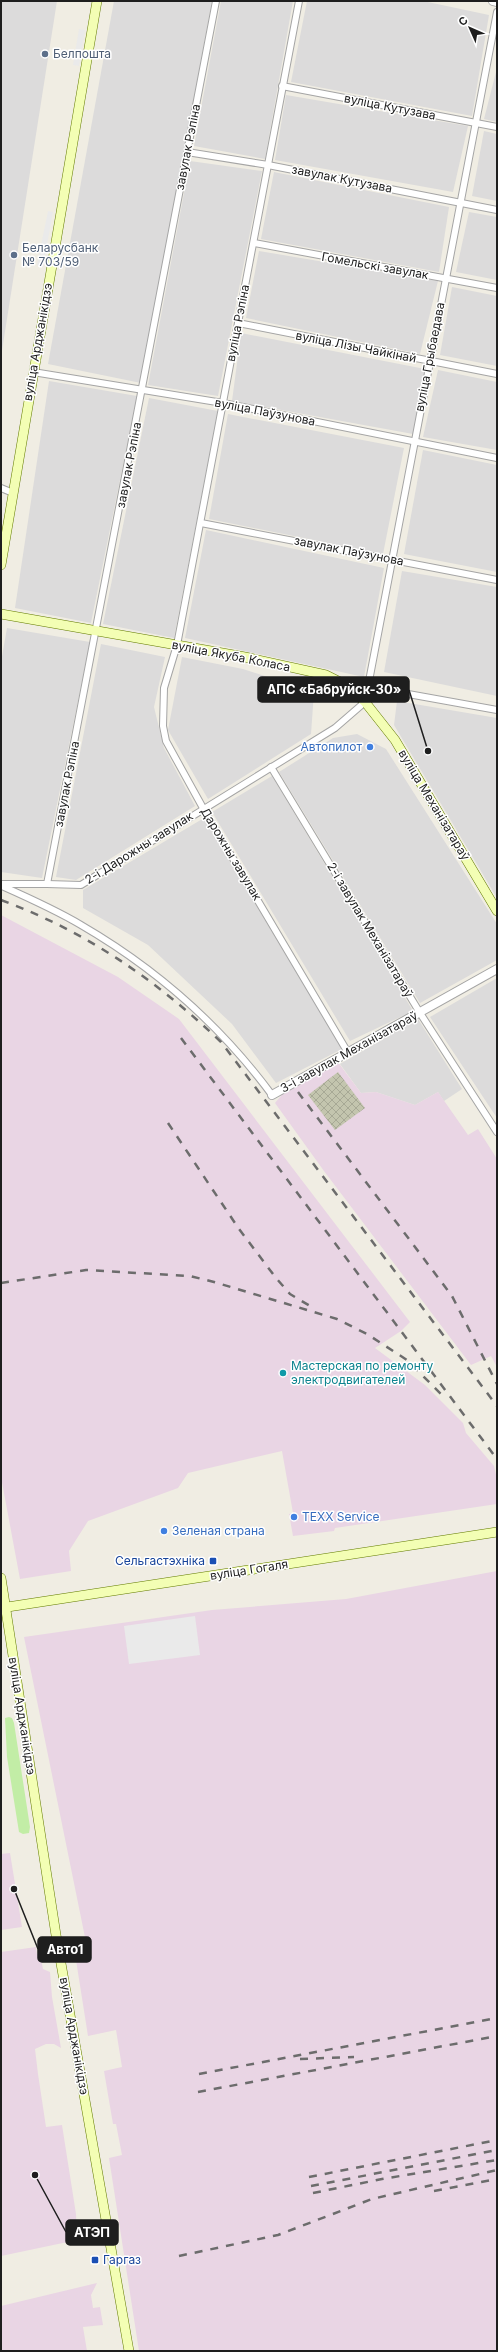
<svg xmlns="http://www.w3.org/2000/svg" width="498" height="2352" font-family="Inter,sans-serif">
<defs>
<pattern id="construction-cross-hatch" width="8" height="8" patternUnits="userSpaceOnUse"><rect width="8" height="8" fill="#c3c5ae"/><path d="M0 0l8 8M0 8l8-8" fill="none" stroke="#a7a995"/></pattern>
</defs>
<rect width="100%" height="100%" fill="#f0ede3"/>
<!-- residential -->
<g fill="#dcdbdb">
<polygon points="1,1 57,1 1,357"/>
<polygon points="114,1 212,1 141,383 48,364"/>
<polygon points="221,1 293,1 265,159 194,146"/>
<polygon points="307,1 423,1 489,15 472,116 291,82"/>
<polygon points="497,68 497,122 484,119"/>
<polygon points="286,95 468,126 453,192 275,160"/>
<polygon points="484,131 497,134 497,201 472,196"/>
<polygon points="190,161 262,171 218,396 148,385"/>
<polygon points="274,172 449,207 439,272 261,239"/>
<polygon points="469,212 497,217 497,280 456,272"/>
<polygon points="259,251 438,281 420,354 246,318"/>
<polygon points="452,287 497,296 497,366 440,355"/>
<polygon points="241,333 425,369 413,434 232,401"/>
<polygon points="438,370 497,382 497,450 423,437"/>
<polygon points="49,381 137,396 91,623 15,608"/>
<polygon points="149,398 218,411 174,638 103,624"/>
<polygon points="228,414 404,448 383,554 209,519"/>
<polygon points="423,450 497,465 497,572 404,554"/>
<polygon points="206,530 384,568 364,677 185,638"/>
<polygon points="402,571 497,587 497,696 384,672"/>
<polygon points="7,628 90,642 42,878 1,872 1,662"/>
<polygon points="101,644 165,657 154,707 164,748 195,806 76,880 56,877"/>
<polygon points="182,657 243,669 314,692 311,734 208,799 168,730"/>
<polygon points="397,701 497,718 497,898 394,725"/>
<polygon points="357,734 386,749 497,924 497,960 420,1003 279,772 333,738"/>
<polygon points="272,776 413,1011 350,1041 212,812"/>
<polygon points="204,818 342,1049 276,1083 232,1024 148,945 83,908 83,890"/>
<polygon points="497,978 497,1118 430,1017"/>
<polygon points="418,1019 462,1089 444,1101 438,1092 415,1105 376,1092 361,1093 340,1064"/>
</g>
<!-- industrial -->
<g fill="#e9d5e4">
<polygon points="1,915 118,977 179,1019 410,1322 401,1331 375,1348 425,1385 463,1423 466,1433 494,1466 497,1479 497,1504 335,1528 334,1531 293,1536 289,1514 293,1513 282,1451 188,1473 178,1488 88,1521 69,1551 71,1571 20,1579 1,1477"/>
<polygon points="337,1061 361,1093 376,1092 415,1105 438,1092 468,1135 478,1129 497,1159 497,1367 491,1356 471,1365 324,1171 275,1103 286,1090"/>
<polygon points="497,1571 497,2351 139,2351 109,2158 122,2155 116,2124 113,2124 104,2071 122,2067 116,2030 88,2036 76,1960 89,1957 24,1637 212,1610 346,1599"/>
<polygon points="10,1853 22,1927 1,1930 1,1854"/>
<polygon points="36,1947 37,1954 40,1954 43,1969 50,1972 52,1997 61,2048 54,2044 46,2044 35,2049 38,2074 46,2127 62,2125 76,2214 77,2240 1,2256 1,1952"/>
<polygon points="97,2283 91,2295 93,2308 100,2307 103,2325 83,2327 87,2351 1,2351 1,2306"/>
</g>
<!-- construction -->
<polygon fill="url(#construction-cross-hatch)" points="338,1072 365,1108 335,1130 308,1095"/>
<!-- grass -->
<polygon fill="#c2eda6" points="9,1717 12,1718 14,1723 30,1827 29,1833 23,1834 19,1832 7,1757 5,1718"/>
<!-- parking -->
<g fill="#eaeaea">
<polygon points="79,29 85,30 79,66 73,65"/>
<polygon points="48,211 53,212 43,267 37,265"/>
<polygon points="195,1616 200,1655 129,1664 124,1626"/>
</g>
<g fill="none" stroke-linecap="round" stroke-linejoin="round">
<defs>
<g id="minor">
<polyline points="299,1 177,645 164,688 163,726 166,741 203,808 347,1051"/>
<polyline points="282,86 497,127"/>
<polyline points="187,152 268,165 497,210"/>
<polyline points="254,243 497,288"/>
<polyline points="238,323 497,374"/>
<polyline points="33,372 223,403 497,458"/>
<polyline points="1,488 13,493"/>
<polyline points="201,523 497,580"/>
<polyline points="365,702 497,12"/>
<polyline points="271,767 420,1013 497,1132"/>
<polyline points="1,884 47,884 216,1"/>
<polyline points="47,884 81,885 335,728 365,702 386,690 497,710"/>
<path d="M2,886C29,898 56,910 81,925C155,968 221,1026 272,1095"/>
</g>
<g id="tertiary">
<polyline points="493,1 497,2"/>
<polyline points="272,1095 497,969"/>
</g>
<g id="secondary">
<polyline points="1,565 97,1"/>
<polyline points="1,614 245,657 326,675 346,685 365,702 395,740 497,911"/>
<polyline points="1,1578 56,1935 129,2351"/>
<polyline points="1,1608 497,1532"/>
</g>
</defs>
<!-- minor casing -->
<use href="#minor" stroke="#a5a5a5" stroke-width="8"/>
<!-- tertiary casing -->
<use href="#tertiary" stroke="#a5a5a5" stroke-width="10"/>
<!-- secondary casing -->
<use href="#secondary" stroke="#627a00" stroke-width="10"/>
<!-- minor -->
<use href="#minor" stroke="#fff" stroke-width="6"/>
<!-- tertiary -->
<use href="#tertiary" stroke="#fff" stroke-width="8"/>
<!-- secondary -->
<use href="#secondary" stroke="#f3feb4" stroke-width="9"/>
<!-- rail -->
<g stroke="#6c6c6c" stroke-width="2.5" stroke-dasharray="8 8" stroke-linecap="butt">
<path d="M1,900C87,932 155,979 221,1042L497,1406"/>
<polyline points="181,1038 497,1459"/>
<polyline points="298,1092 452,1296 497,1384"/>
<polyline points="168,1123 239,1229 276,1278 290,1294 315,1309"/>
<polyline points="1,1283 86,1270 190,1276 214,1282 337,1319 367,1334 407,1360 445,1398"/>
<polyline points="300,2059 354,2057"/>
<polyline points="199,2074 497,2018"/>
<polyline points="198,2092 497,2036"/>
<polyline points="309,2177 497,2140"/>
<polyline points="311,2186 497,2150"/>
<polyline points="434,2191 497,2179"/>
<polyline points="313,2193 382,2179 497,2160"/>
<polyline points="179,2256 278,2235 372,2199 497,2170"/>
</g>
</g>
<!-- markers -->
<g fill="#5c6f8a" stroke="#fff" stroke-width="1.5">
<circle cx="45" cy="54" r="4"/>
<circle cx="14" cy="255" r="4"/>
</g>
<g fill="#3f7fe0" stroke="#fff" stroke-width="1.5">
<circle cx="370" cy="747" r="4"/>
<circle cx="294" cy="1517" r="4"/>
<circle cx="164" cy="1531" r="4"/>
</g>
<circle fill="#0f9aa8" stroke="#fff" stroke-width="1.5" cx="283" cy="1373" r="4"/>
<g fill="#1a4fb4" stroke="#fff" stroke-width="1.5">
<rect x="209" y="1557" width="8" height="8" rx="2"/>
<rect x="91" y="2256" width="8" height="8" rx="2"/>
</g>
<g text-anchor="middle" stroke-width="3" stroke-linejoin="round" paint-order="stroke">
<!-- service labels -->
<g font-size="12" fill="#4e5e75" stroke="#fff" text-anchor="start">
<text x="53" y="58">Белпошта</text>
<text x="22" y="252">Беларусбанк<tspan x="22" dy="14">№ 703/59</tspan></text>
</g>
<!-- street labels -->
<g font-size="12" fill="#1e1e1e" stroke="#fff">
<text transform="translate(390 107) rotate(11)" y="4">вуліца Кутузава</text>
<text transform="translate(188 147) rotate(-79)" y="4">завулак Рэпіна</text>
<text transform="translate(342 179) rotate(11)" y="4">завулак Кутузава</text>
<text transform="translate(375 266) rotate(10)" y="4">Гомельскі завулак</text>
<text transform="translate(238 323) rotate(-79)" y="4">вуліца Рэпіна</text>
<text transform="translate(38 342) rotate(-80)" y="4">вуліца Арджанікідзэ</text>
<text transform="translate(356 347) rotate(11)" y="4">вуліца Лізы Чайкінай</text>
<text transform="translate(430 357) rotate(-79)" y="4">вуліца Грыбаедава</text>
<text transform="translate(265 412) rotate(11)" y="4">вуліца Паўзунова</text>
<text transform="translate(129 465) rotate(-79)" y="4">завулак Рэпіна</text>
<text transform="translate(349 551) rotate(11)" y="4">завулак Паўзунова</text>
<text transform="translate(231 656) rotate(11)" y="4">вуліца Якуба Коласа</text>
<text transform="translate(67 784) rotate(-79)" y="4">завулак Рэпіна</text>
<text transform="translate(434 805) rotate(59)" y="4">вуліца Механізатараў</text>
<text transform="translate(139 848) rotate(-32)" y="4">2-і Дарожны завулак</text>
<text transform="translate(231 854) rotate(59)" y="4">Дарожны завулак</text>
<text transform="translate(370 930) rotate(59)" y="4">2-і завулак Механізатараў</text>
<text transform="translate(349 1052) rotate(-29)" y="4">3-і завулак Механізатараў</text>
<text transform="translate(249 1570) rotate(-9)" y="4">вуліца Гогаля</text>
<text transform="translate(22 1716) rotate(81)" y="4">вуліца Арджанікідзэ</text>
<text transform="translate(74 2036) rotate(80)" y="4">вуліца Арджанікідзэ</text>
</g>
<!-- shop labels -->
<g font-size="12" fill="#366cbe" stroke="#fff" text-anchor="start">
<text x="362" y="751" text-anchor="end">Автопилот</text>
<text x="302" y="1521">TEXX Service</text>
<text x="172" y="1535">Зеленая страна</text>
</g>
<!-- culture labels -->
<g font-size="12" fill="#0d838f" stroke="#fff" text-anchor="start">
<text x="291" y="1370">Мастерская по ремонту<tspan x="291" dy="14">электродвигателей</tspan></text>
</g>
<!-- transit labels -->
<g font-size="12" fill="#164399" stroke="#fff" text-anchor="end">
<text x="205" y="1565">Сельгастэхніка</text>
<text x="103" y="2264" text-anchor="start">Гаргаз</text>
</g>
</g>
<!-- callouts -->
<path fill="none" stroke="#1e1e1e" stroke-width="1.5" d="M428 751L409 690M14 1889L38 1949M35 2175L66 2232"/>
<g fill="#1e1e1e" stroke="#fff" stroke-width="1.5">
<circle cx="428" cy="751" r="4"/>
<circle cx="14" cy="1889" r="4"/>
<circle cx="35" cy="2175" r="4"/>
</g>
<g fill="#1e1e1e" stroke="#1e1e1e" stroke-width="1.5">
<rect x="258" y="677" width="151" height="25" rx="4"/>
<rect x="38" y="1937" width="53" height="25" rx="4"/>
<rect x="66" y="2220" width="52" height="25" rx="4"/>
</g>
<g font-size="13" text-anchor="middle" font-weight="bold" fill="#fff">
<text x="334" y="694">АПС «Бабруйск-30»</text>
<text x="65" y="1954">Авто1</text>
<text x="92" y="2237">АТЭП</text>
</g>
<!-- border -->
<rect width="498" height="2352" fill="none" stroke="#1e1e1e" stroke-width="4"/>
<!-- north arrow -->
<g transform="translate(470 28) rotate(315)" stroke="#ffffff" stroke-width="3" paint-order="stroke">
<path d="M0-3L7 15L0 10L-7 15Z" fill="#1e1e1e"/>
<text y="-6" font-size="11" font-weight="bold" text-anchor="middle" fill="#1e1e1e">С</text>
</g>
</svg>
